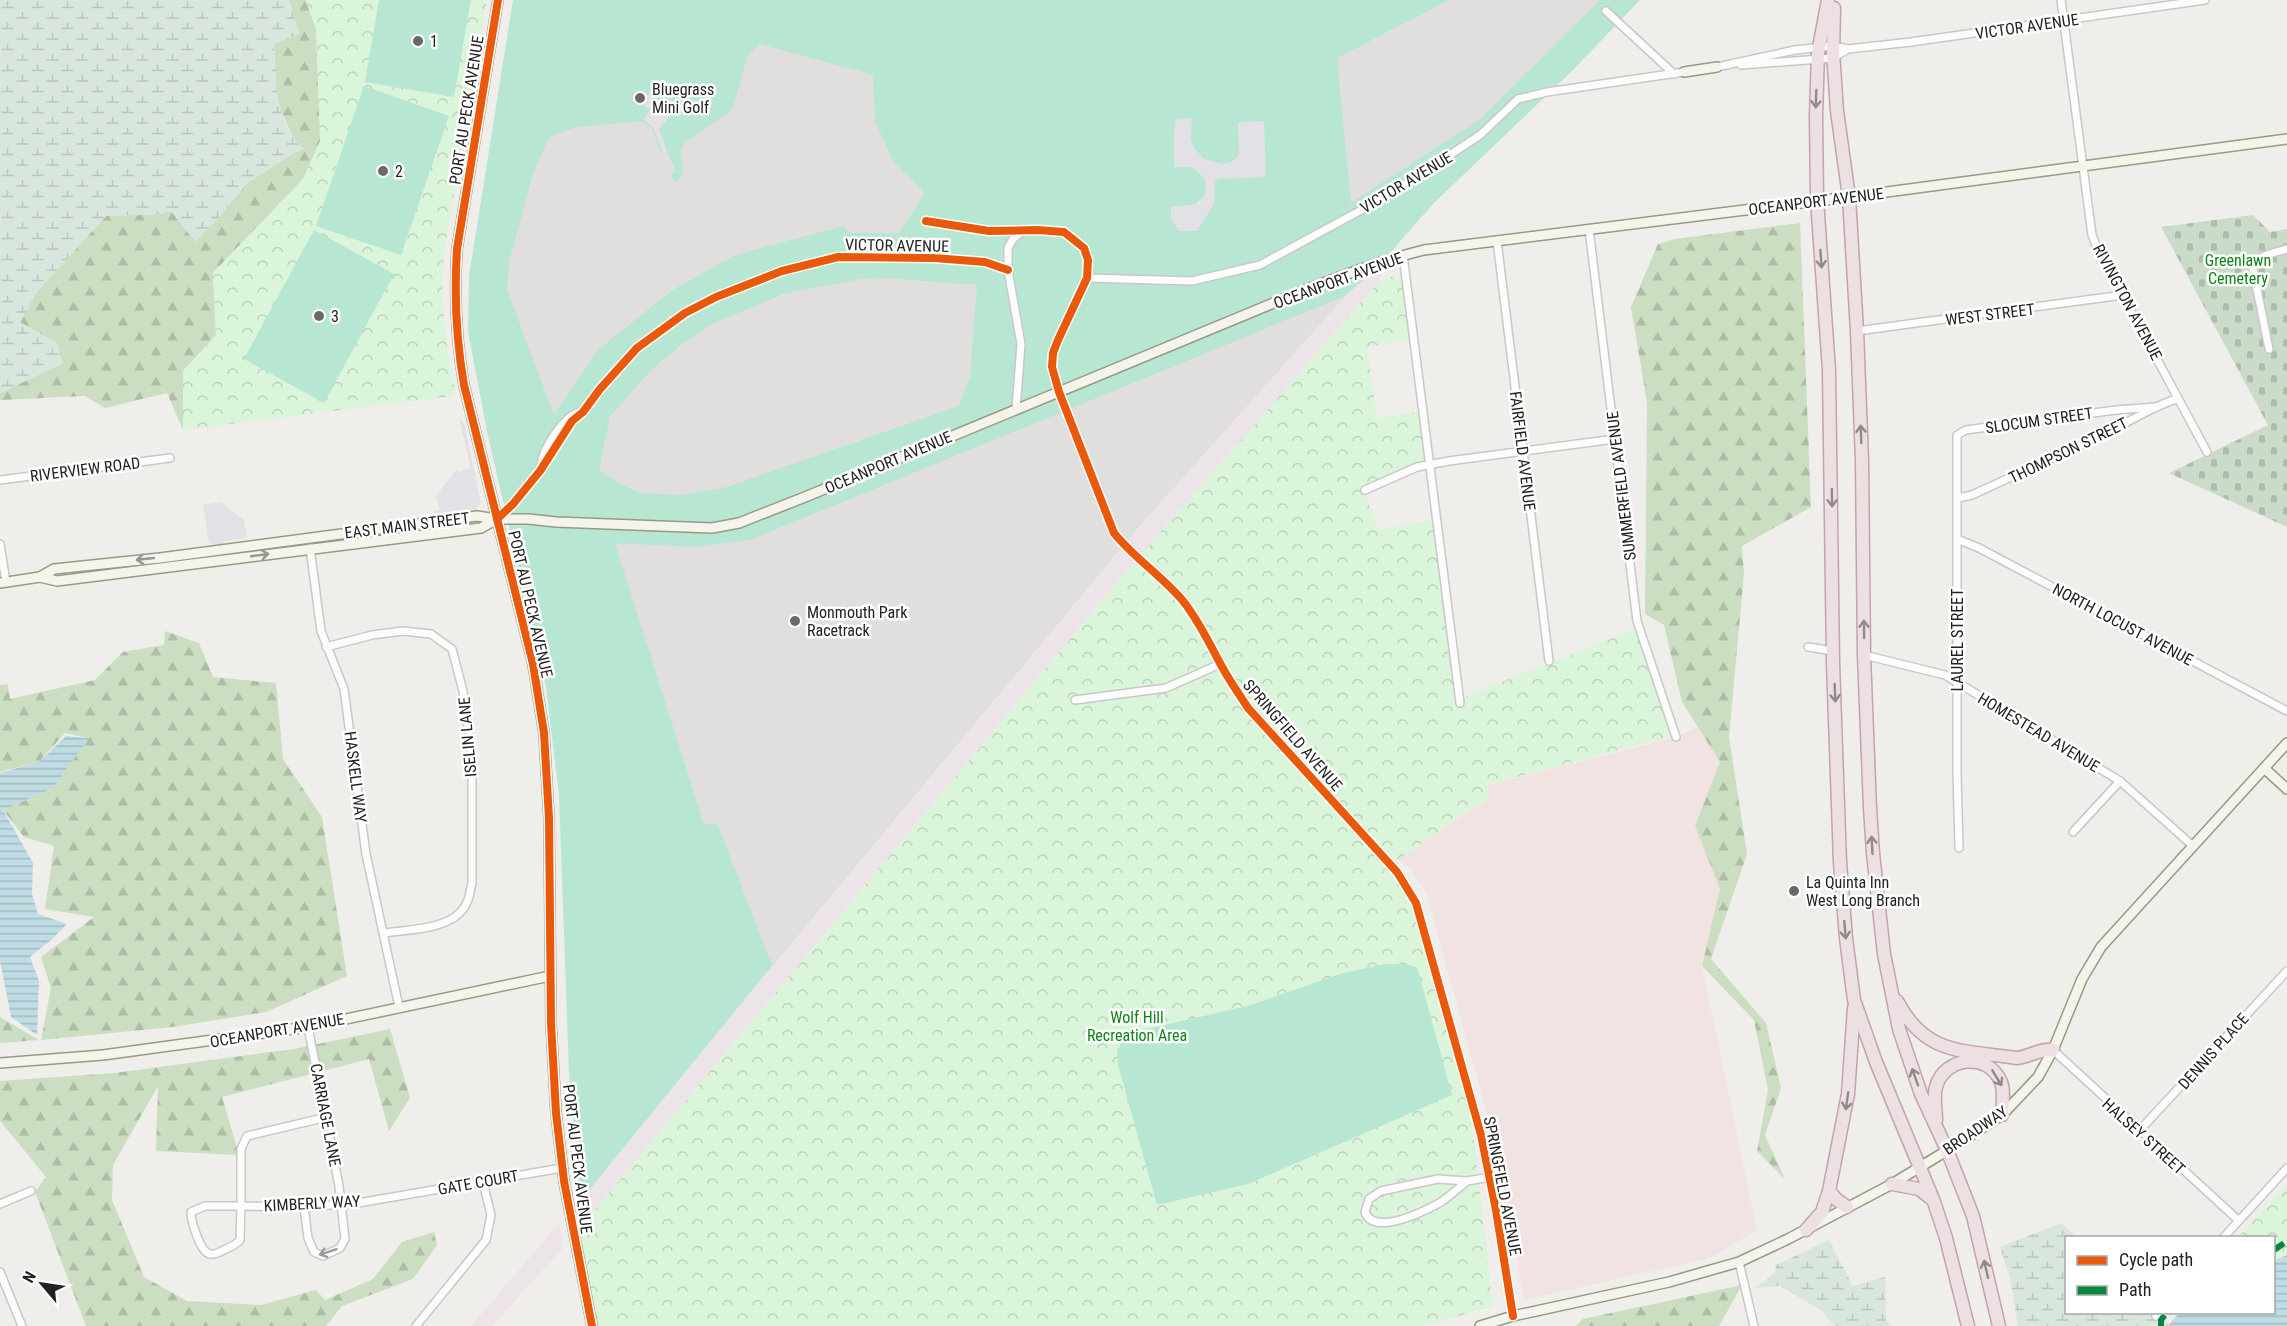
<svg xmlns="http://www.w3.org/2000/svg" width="2287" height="1326" font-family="'Roboto Condensed',sans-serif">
<defs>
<pattern id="forest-firs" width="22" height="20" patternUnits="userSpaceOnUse" patternTransform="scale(1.5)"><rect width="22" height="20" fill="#cbdec1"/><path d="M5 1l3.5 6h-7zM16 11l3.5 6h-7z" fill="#aebea6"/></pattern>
<pattern id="wetland-marsh" width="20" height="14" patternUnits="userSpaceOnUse" patternTransform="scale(1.5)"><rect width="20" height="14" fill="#d9e6de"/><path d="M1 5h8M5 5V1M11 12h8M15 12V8" fill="none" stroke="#bac5be"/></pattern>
<pattern id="cemetery-stones" width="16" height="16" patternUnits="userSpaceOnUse" patternTransform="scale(1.5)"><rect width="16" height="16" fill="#cadbca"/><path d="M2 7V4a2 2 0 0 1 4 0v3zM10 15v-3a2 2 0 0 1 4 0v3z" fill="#adbcad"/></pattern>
<pattern id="park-crowns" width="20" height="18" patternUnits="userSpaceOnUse" patternTransform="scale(1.5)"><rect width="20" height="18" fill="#daf5da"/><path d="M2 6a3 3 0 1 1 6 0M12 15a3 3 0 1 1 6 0" fill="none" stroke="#bbd2bb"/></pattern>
<pattern id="water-rules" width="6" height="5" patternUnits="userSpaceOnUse" patternTransform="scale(1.5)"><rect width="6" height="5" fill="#bfdbe3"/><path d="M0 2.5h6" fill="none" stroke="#a4bcc2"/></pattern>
</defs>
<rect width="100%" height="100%" fill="#f0eeeb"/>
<!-- commercial -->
<polygon fill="#f1e3e1" points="1698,727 1720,762 1695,826 1720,889 1702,966 1757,1230 1710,1258 1524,1300 1507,1201 1490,1125 1426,891 1411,870 1398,859 1490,797 1486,786 1676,737"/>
<!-- railway -->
<g fill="#ede4e9">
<polygon points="1374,271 1382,273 1379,282 1131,566 579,1229 575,1208 781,955 1114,555 1345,296"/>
<polygon points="559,1223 563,1248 492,1326 471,1326"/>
</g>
<!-- forest -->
<g fill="url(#forest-firs)">
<polygon points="289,0 306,0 316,29 321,141 303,179 213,273 216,335 183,371 183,430 167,393 105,408 85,396 0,400 0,393 63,363 57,343 19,323 36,293 106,216 159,214 171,211 217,220 247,183 295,152 304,149 294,139 277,103 274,43 299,34"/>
<polygon points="1800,223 1811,507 1742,546 1744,574 1729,737 1747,854 1711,959 1766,1023 1781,1088 1765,1135 1785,1179 1757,1151 1768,1090 1754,1020 1702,966 1720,889 1695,826 1720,762 1682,702 1664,625 1645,614 1647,403 1631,307 1658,244 1675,239"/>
<polygon points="165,631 199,643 213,677 276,683 283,759 322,817 347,976 266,1012 173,1027 41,1040 51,988 41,957 94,917 45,909 54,846 24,837 3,810 53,788 88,738 65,733 39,762 0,772 0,685 8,684 10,699 95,680 123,652 164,645"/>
<polygon points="0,1017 39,1040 0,1043"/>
<polygon points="390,1029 410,1098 389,1131 369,1059 222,1097 239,1155 156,1151 158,1086 113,1165 112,1200 144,1277 187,1301 261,1305 316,1290 325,1300 373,1279 402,1242 434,1232 437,1245 413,1279 342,1306 326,1326 86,1326 35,1192 46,1177 0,1121 0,1081 114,1073 294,1049"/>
<polygon points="1742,1285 1719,1326 1576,1326 1583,1319"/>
</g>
<!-- wetland -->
<g fill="url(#wetland-marsh)">
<path d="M0,0H289L300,34L274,44C276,81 274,122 304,149L295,152L247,183L217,220L195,242L171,211L159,214L106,216L36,293L20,322L57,343L63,363L0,393Z"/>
<polygon points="2061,1223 2077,1237 2066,1238 2066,1312 2157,1313 2169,1324 2168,1326 2018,1326 2010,1278 2000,1247"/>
<polygon points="1829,1240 1853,1286 1885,1277 1886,1321 1891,1326 1834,1326 1822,1311 1780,1286 1755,1288 1775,1273 1776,1265"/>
</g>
<!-- cemetery -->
<polygon fill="url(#cemetery-stones)" points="2253,215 2270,232 2287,229 2287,527 2169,473 2268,425 2161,227"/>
<!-- park -->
<g fill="url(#park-crowns)">
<polygon points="306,0 487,0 447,234 442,274 444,321 448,355 455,389 453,396 183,430 183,371 216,335 213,273 303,179 320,141 316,29"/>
<polygon points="1406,275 1413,339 1367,347 1377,418 1424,411 1429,460 1363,490 1379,530 1437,519 1459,699 1640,627 1675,735 1487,785 1490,796 1390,865 1416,905 1468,1089 1493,1306 1424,1326 597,1326 579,1229 1131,566 1379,282 1393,276"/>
<polygon points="2287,1186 2287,1255 2274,1261 2274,1238 2238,1237"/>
</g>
<!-- pitch -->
<g fill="#b7e6d2">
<polygon points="379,0 471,0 454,97 365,82"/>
<polygon points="513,0 1640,0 1572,71 1433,204 1374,271 1345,296 1134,532 781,955 581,1200 569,1073 559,795 546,687 488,436 468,332 469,276"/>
<polygon points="364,86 449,116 401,255 316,226"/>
<polygon points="314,230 394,274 324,403 244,359"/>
<polygon points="1386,964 1405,964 1417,967 1452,1095 1248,1184 1157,1205 1118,1065 1117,1051 1121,1042 1142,1030 1248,1006 1343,973"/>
</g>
<!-- parking -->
<g fill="#e0dfde">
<polygon points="1449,0 1600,0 1479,120 1351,203 1337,58"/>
<polygon points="760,44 873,75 875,121 894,163 925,193 899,233 851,233 843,226 733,256 671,291 598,350 554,415 507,290 509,262 534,171 549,137 576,127 641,121 652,128 661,154 667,152 676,172 671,174 674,182 680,179 683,171 680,152 685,142 727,114 734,105 747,57"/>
<polygon points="883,278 977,285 970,376 959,406 727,487 680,495 640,493 621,484 599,470 610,416 651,370 686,341 714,323 786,293 862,279"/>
<polygon points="1345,296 1127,540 772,965 717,823 704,825 615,543 693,547 750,540"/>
</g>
<!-- plaza -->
<g fill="#e2e1e5">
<polygon points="645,94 650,95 656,101 669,118 659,128 667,152 663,154 653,127 643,120 650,110 641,104"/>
<polygon points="1192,118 1191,139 1193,146 1204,159 1222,164 1231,162 1239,155 1238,122 1264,121 1266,177 1218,179 1215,182 1214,204 1197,231 1179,231 1171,219 1171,207 1195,204 1204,196 1206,190 1205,179 1196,170 1191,167 1174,167 1174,133 1176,119"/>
<polygon points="459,418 464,424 481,503 474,512 436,518 434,511 440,510 436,496 455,471 462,472 463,470 471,468"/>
<polygon points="221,502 244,520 247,538 224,541 222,545 215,545 209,542 203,505"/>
</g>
<!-- water -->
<g fill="url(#water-rules)">
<polygon points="66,736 89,738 53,788 3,810 33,863 32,894 38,914 67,924 51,940 30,957 39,981 37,1035 11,1017 0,961 0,773 39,762"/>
<polygon points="2287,1255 2287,1326 2168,1326 2179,1313 2274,1312 2274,1261"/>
</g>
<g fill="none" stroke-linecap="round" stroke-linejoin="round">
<defs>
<g id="street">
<polyline points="2061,0 2092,235 2098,250 2207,452"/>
<polyline points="1606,11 1674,74"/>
<polyline points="1741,65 1833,58 1848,49"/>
<polyline points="1717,67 1795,50 1833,46 1848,49 1911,42 2205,0"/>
<path d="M926,221L989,231L1038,230L1064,232L1084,248L1088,260L1087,278L1058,340L1053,353L1052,367L1059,392L1114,533C1134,558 1162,576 1183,601C1199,621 1209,643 1221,665C1229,680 1239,694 1248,708L1397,872L1416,903L1481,1135L1496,1210L1513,1316"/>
<polyline points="1589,229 1637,621 1676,737"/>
<polyline points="1497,241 1549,661"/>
<polyline points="1403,255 1460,703"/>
<polyline points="1087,278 1192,281 1260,265 1387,196 1409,182 1480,135 1518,99 1547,92 1684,72"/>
<polyline points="1857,331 2123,295"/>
<path d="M2269,349L2253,269C2258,254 2273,253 2287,249"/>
<polyline points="1016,409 1021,344 1008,270 1008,248 1013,239 1024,230"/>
<path d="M541,466C542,449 564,416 580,412"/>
<polyline points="0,480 170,458"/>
<polyline points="1365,490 1417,467 1449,461 1615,439"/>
<polyline points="1958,498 1972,495 2096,438 2156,407 2178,398"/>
<polyline points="497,519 513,504 540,471 572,421 583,412 600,389 637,348 685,313 716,297 782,271 838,257 934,258 985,262 1008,270"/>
<polyline points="1957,539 1979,548 2287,711"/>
<polyline points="0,544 6,582"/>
<polyline points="310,548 321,631 344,689 366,854 399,1007"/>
<path d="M326,647L372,635L403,631L431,634L452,649L463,691L472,754V883C470,889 470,897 467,902C456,930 410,929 385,933"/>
<polyline points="1808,647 1833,651"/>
<polyline points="1864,655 1945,675 2120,781 2193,846"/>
<polyline points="1075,700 1166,688 1220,664"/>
<polyline points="2073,832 2120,781"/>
<polyline points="1959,848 1957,772 1957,435 1966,430 2116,410 2156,407"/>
<polyline points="2053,1050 2238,1220"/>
<polyline points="327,1117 247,1136 241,1149 241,1206 304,1207 358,1203 562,1168"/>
<polyline points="2139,1131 2287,971"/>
<path d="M1467,1181C1459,1188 1450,1196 1441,1202C1425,1211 1374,1237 1365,1212L1369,1199L1381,1191L1438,1179L1467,1181L1490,1177"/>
<polyline points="0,1204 31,1191"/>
<path d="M205,1206H241L240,1240C236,1245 230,1247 224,1250C220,1252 215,1255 210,1254C200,1252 191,1221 191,1212Z"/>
<polyline points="304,1207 308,1238 314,1252 323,1256 340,1248 345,1239 339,1186 308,1027"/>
<polyline points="2223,1238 2287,1168"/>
<polyline points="1739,1262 1754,1326"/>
<polyline points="0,1272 22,1326"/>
<polyline points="2156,1316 2160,1312"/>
<polyline points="416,1326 486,1240 491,1215 483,1182"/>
</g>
<g id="secondary">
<path d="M498,0L457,249C454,296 456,339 464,385L533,664L544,733L549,818L551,1023L556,1113L564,1181L592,1326"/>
<polyline points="1684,72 1717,67"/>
<path d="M40,577L54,569L160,558L477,516L497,519H528L556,522L712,528L739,523L805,497L1305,290C1344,275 1383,260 1424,250L1849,197L2287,139"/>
<polyline points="0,583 40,577 57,581 481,528 497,519"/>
<polyline points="2264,768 2287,789"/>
<polyline points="0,1063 103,1055 308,1027 550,976"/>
<polyline points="1480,1326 1513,1316 1669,1282 1739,1262 1788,1239 1892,1184 1961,1142 2002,1115 2038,1077 2053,1050 2082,979 2101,947 2287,743"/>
</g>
<g id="highway">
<polyline points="1828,0 1818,53 1816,116 1817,200 1829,370 1833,663 1840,862 1846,938 1854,1000 1876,1062 1933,1199 1946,1238 1968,1326"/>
<polyline points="1834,8 1833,52 1837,111 1849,197 1857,331 1862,460 1864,655 1870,808 1873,853 1884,954 1899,1029 1921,1094 1947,1150 1973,1216 1999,1326"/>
<path d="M1897,1001C1926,1056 1963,1050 2017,1058C2029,1057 2041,1048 2053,1050"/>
<path d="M1936,1120C1936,1110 1933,1097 1936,1087C1944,1057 1988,1051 2001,1082C2005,1091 2002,1105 2002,1115"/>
<polyline points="1892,1184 1919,1189 1932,1199"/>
<polyline points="1829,1191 1837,1200 1847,1207"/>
<polyline points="1806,1230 1822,1212 1829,1191 1848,1094 1854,1008"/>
</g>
</defs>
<!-- street casing -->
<use href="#street" stroke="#c9c8c7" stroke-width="10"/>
<!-- secondary casing -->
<use href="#secondary" stroke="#999a82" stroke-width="12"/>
<!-- highway casing -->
<use href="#highway" stroke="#c5a2ac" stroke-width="15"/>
<!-- street -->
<use href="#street" stroke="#fdfcfc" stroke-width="7"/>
<!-- secondary -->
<use href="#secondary" stroke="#f4f4ed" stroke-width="9"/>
<!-- highway -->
<use href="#highway" stroke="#ece0e2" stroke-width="12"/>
<!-- quiet -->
<g stroke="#00873e" stroke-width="6" stroke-dasharray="12 6" stroke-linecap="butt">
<polyline points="2274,1250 2287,1241"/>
<polyline points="2161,1326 2161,1320 2167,1312"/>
</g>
<defs>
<g id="cycleway">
<path d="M498,0L457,249C454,296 456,339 464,385L533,664L544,733L549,818L551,1023L556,1113L564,1181L592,1326"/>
<path d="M926,221L989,231L1038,230L1064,232L1084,248L1088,260L1087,278L1058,340L1053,353L1052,367L1059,392L1114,533C1134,558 1162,576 1183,601C1199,621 1209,643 1221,665C1229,680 1239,694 1248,708L1397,872L1416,903L1481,1135L1496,1210L1513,1316"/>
<polyline points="497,519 513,504 540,471 572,421 583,412 600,389 637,348 685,313 716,297 782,271 838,257 934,258 985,262 1008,270"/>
</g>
</defs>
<!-- cycleway casing -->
<use href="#cycleway" stroke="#fff" stroke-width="11"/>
<!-- cycleway -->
<use href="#cycleway" stroke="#e8590c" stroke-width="8"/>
</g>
<!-- one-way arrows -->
<defs><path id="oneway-shaft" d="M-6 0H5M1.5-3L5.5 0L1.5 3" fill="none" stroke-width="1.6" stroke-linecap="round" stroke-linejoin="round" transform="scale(1.5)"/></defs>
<g stroke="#918a8c">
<use href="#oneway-shaft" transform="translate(1816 99) rotate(92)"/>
<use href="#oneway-shaft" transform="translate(1821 259) rotate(86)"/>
<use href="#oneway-shaft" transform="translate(1861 434) rotate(-92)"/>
<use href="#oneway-shaft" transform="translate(1832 498) rotate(89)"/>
<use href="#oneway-shaft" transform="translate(1864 629) rotate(-91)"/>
<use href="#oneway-shaft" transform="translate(1835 693) rotate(88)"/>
<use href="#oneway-shaft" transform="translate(1872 845) rotate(-93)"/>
<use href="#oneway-shaft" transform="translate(1845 930) rotate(85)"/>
<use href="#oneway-shaft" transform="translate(1915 1077) rotate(-110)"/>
<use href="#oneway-shaft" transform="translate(1997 1078) rotate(59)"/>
<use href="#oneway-shaft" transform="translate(1847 1101) rotate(98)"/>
<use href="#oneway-shaft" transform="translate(1986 1269) rotate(-103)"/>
</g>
<g stroke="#969692">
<use href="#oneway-shaft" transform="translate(260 555) rotate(-8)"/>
<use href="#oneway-shaft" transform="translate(145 559) rotate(174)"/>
</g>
<use stroke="#9a9a9a" href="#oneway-shaft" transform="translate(328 1252) rotate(162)"/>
<!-- markers -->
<g fill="#6a6968" stroke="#fff" stroke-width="2">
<circle cx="418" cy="41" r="6"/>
<circle cx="640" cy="98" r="6"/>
<circle cx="383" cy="171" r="6"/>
<circle cx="319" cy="316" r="6"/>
<circle cx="795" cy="621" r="6"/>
<circle cx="1794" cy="891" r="6"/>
</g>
<g text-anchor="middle" stroke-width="5" stroke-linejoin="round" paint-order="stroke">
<!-- street labels -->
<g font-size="16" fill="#222" stroke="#fff">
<text transform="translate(2027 26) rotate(-8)" y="6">VICTOR AVENUE</text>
<text transform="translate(466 110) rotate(-81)" y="6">PORT AU PECK AVENUE</text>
<text transform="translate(1406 182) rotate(-31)" y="6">VICTOR AVENUE</text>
<text transform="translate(1816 201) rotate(-7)" y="6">OCEANPORT AVENUE</text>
<text transform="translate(897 245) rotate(1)" y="6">VICTOR AVENUE</text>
<text transform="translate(1338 280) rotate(-20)" y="6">OCEANPORT AVENUE</text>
<text transform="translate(2128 302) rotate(62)" y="6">RIVINGTON AVENUE</text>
<text transform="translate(1990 314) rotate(-7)" y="6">WEST STREET</text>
<text transform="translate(2039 420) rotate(-8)" y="6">SLOCUM STREET</text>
<text transform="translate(2068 450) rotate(-26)" y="6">THOMPSON STREET</text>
<text transform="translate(1523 451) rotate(83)" y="6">FAIRFIELD AVENUE</text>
<text transform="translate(888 462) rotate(-23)" y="6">OCEANPORT AVENUE</text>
<text transform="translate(85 469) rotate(-7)" y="6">RIVERVIEW ROAD</text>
<text transform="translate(1621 486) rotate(-97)" y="6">SUMMERFIELD AVENUE</text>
<text transform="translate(407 525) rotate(-7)" y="6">EAST MAIN STREET</text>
<text transform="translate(531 604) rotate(77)" y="6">PORT AU PECK AVENUE</text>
<text transform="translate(2123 624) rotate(28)" y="6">NORTH LOCUST AVENUE</text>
<text transform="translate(1957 640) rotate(-90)" y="6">LAUREL STREET</text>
<text transform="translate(2039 732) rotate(31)" y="6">HOMESTEAD AVENUE</text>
<text transform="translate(1293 735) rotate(49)" y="6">SPRINGFIELD AVENUE</text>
<text transform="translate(467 737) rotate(-95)" y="6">ISELIN LANE</text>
<text transform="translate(356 777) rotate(83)" y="6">HASKELL WAY</text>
<text transform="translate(277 1030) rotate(-10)" y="6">OCEANPORT AVENUE</text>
<text transform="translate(2213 1051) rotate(-48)" y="6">DENNIS PLACE</text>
<text transform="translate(326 1115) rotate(79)" y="6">CARRIAGE LANE</text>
<text transform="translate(1975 1130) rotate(-34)" y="6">BROADWAY</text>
<text transform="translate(2144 1136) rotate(42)" y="6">HALSEY STREET</text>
<text transform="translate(578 1159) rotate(83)" y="6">PORT AU PECK AVENUE</text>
<text transform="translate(478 1182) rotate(-10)" y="6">GATE COURT</text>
<text transform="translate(1503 1186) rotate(79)" y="6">SPRINGFIELD AVENUE</text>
<text transform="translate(312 1203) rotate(-3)" y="6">KIMBERLY WAY</text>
</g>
<!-- poi labels -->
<g font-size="16" fill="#222" stroke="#fff" text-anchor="start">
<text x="430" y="47">1</text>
<text x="652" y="95">Bluegrass<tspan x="652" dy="18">Mini Golf</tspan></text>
<text x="395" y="177">2</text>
<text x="331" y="322">3</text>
<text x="807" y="618">Monmouth Park<tspan x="807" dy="18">Racetrack</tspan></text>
<text x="1806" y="888">La Quinta Inn<tspan x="1806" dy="18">West Long Branch</tspan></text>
</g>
<!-- park labels -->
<g font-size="16" fill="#0c8416" stroke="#fff">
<text x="2238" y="266">Greenlawn<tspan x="2238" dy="18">Cemetery</tspan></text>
<text x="1137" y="1023">Wolf Hill<tspan x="1137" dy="18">Recreation Area</tspan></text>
</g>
</g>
<!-- legend -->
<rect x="2065" y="1236" width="210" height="78" fill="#ffffff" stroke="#a7a7a7" stroke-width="1.5"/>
<rect x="2077" y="1256" width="30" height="9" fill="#e8590c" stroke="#a7a7a7" stroke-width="1.5"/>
<text x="2119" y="1266" font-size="18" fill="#222222">Cycle path</text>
<rect x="2077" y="1286" width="30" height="9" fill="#00873e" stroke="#a7a7a7" stroke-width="1.5"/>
<text x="2119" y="1296" font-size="18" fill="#222222">Path</text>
<!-- north arrow -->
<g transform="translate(42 1284) rotate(299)" stroke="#ffffff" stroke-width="4.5" paint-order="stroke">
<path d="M0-4.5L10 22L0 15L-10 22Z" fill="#222222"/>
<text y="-9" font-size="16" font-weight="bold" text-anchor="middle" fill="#222222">N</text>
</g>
</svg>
